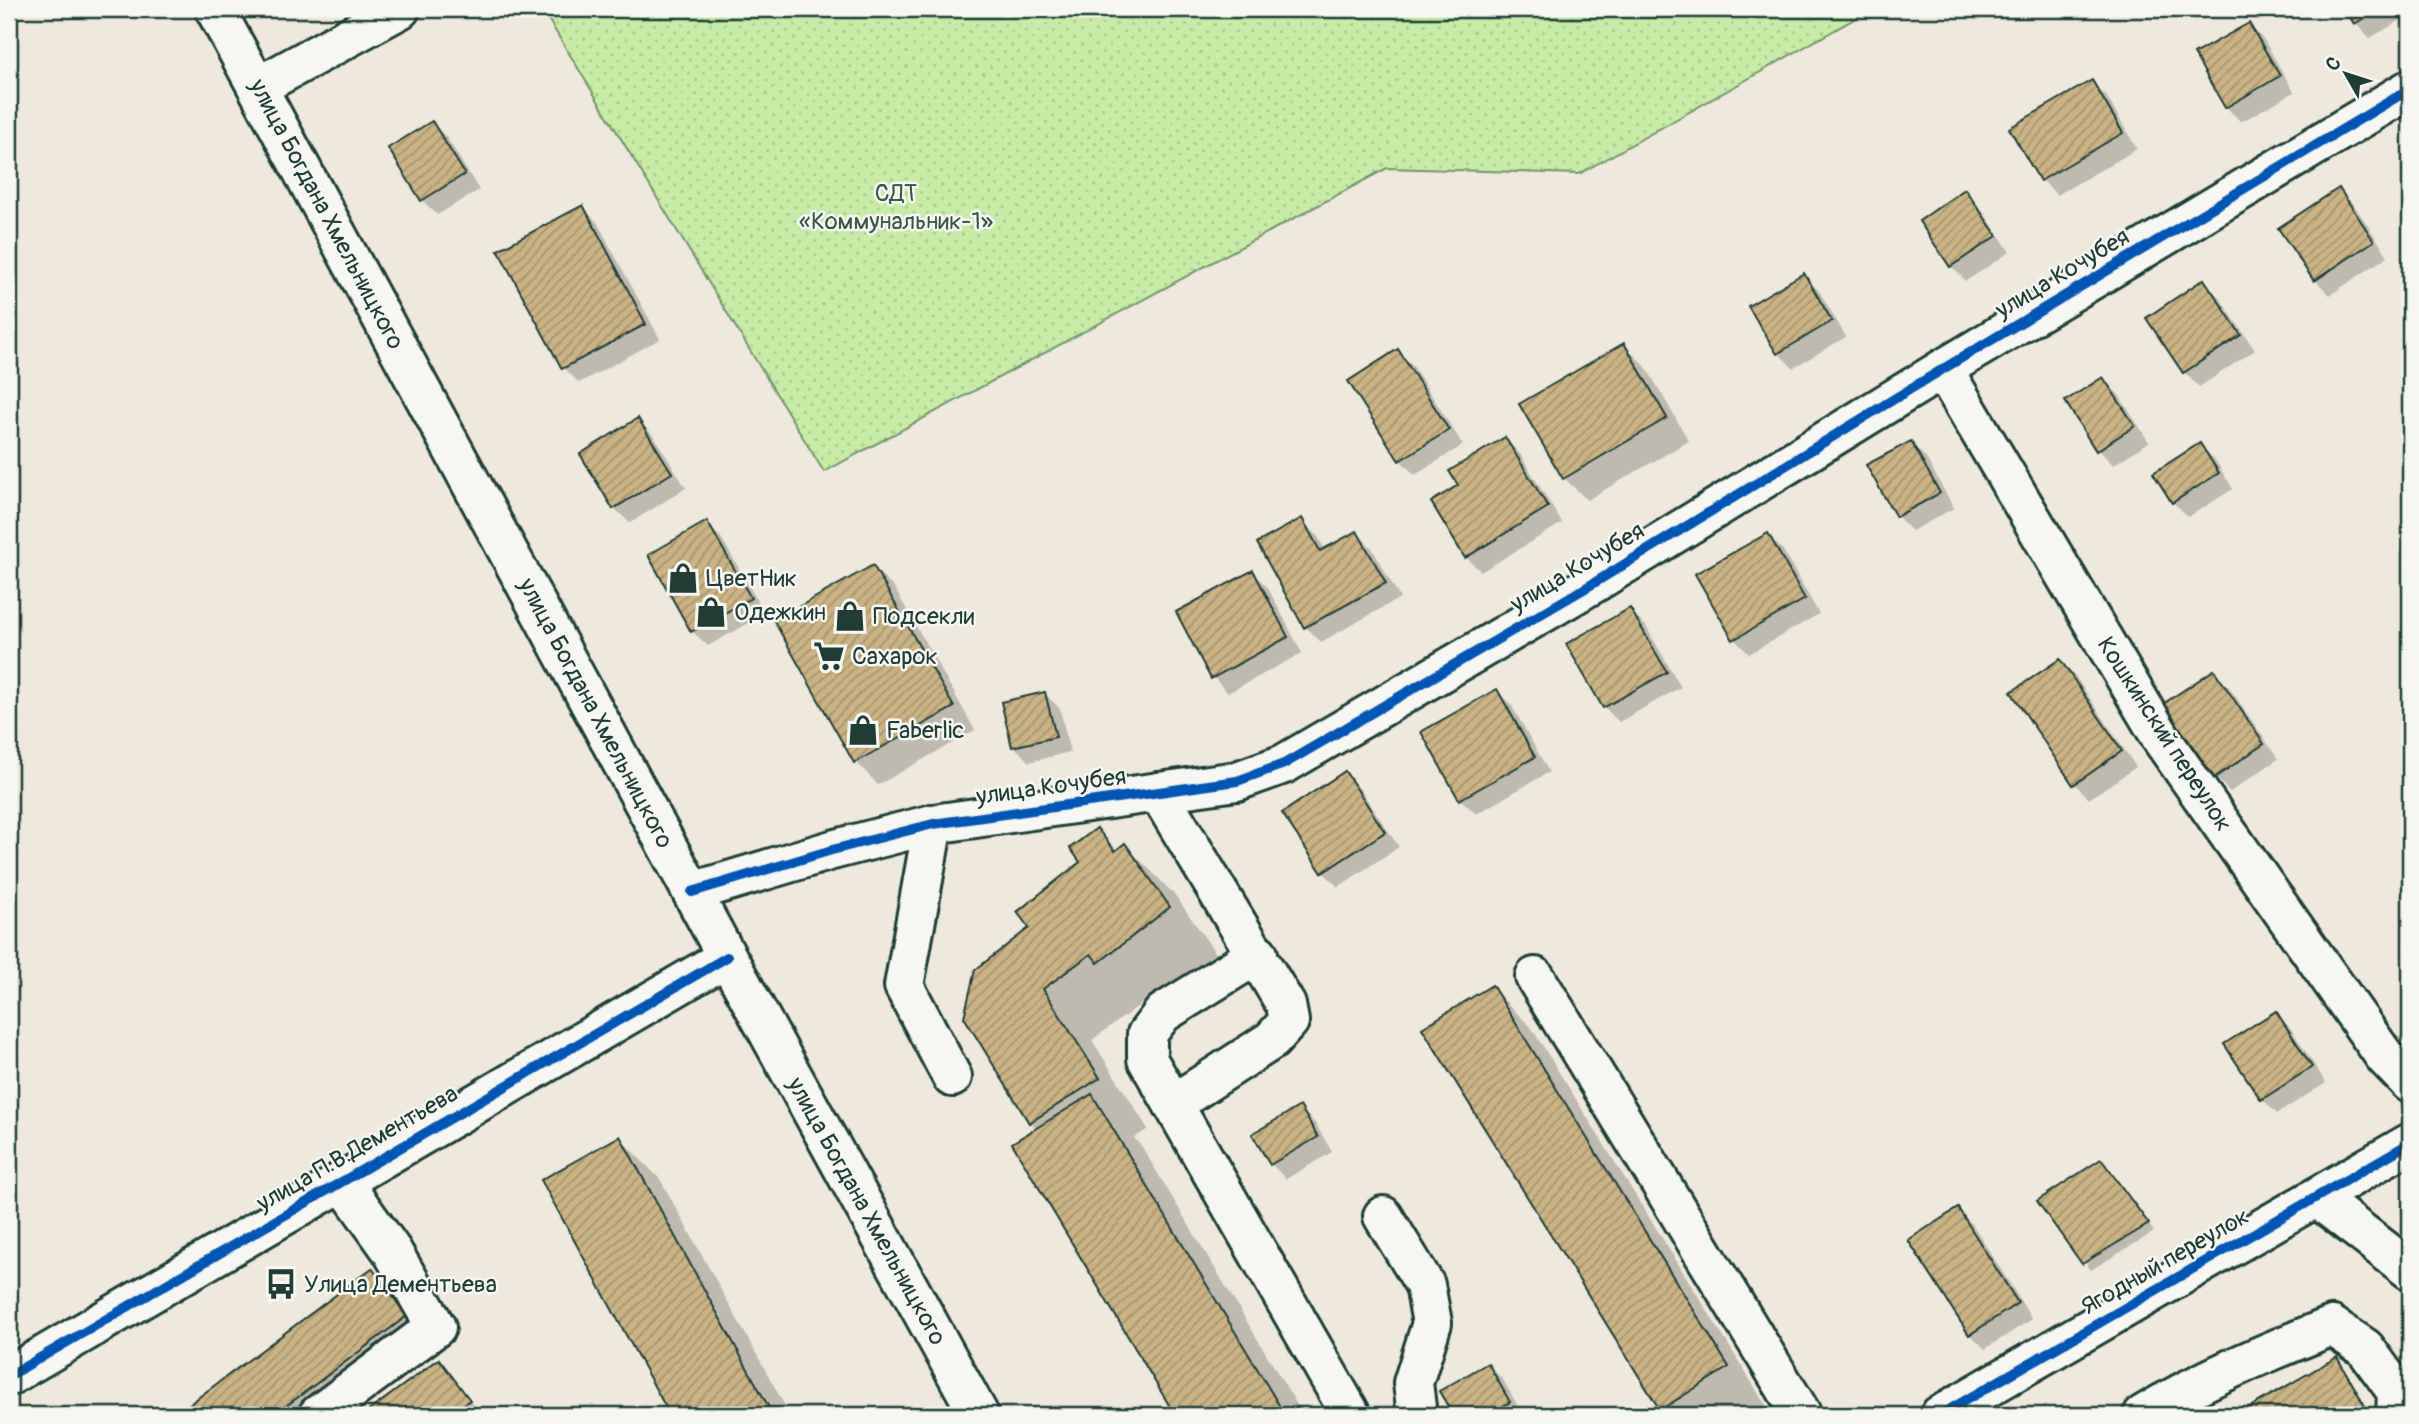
<svg xmlns="http://www.w3.org/2000/svg" width="2419" height="1424" font-family="Pangolin,sans-serif">
<defs>
<pattern id="park-dots" width="8" height="8" patternUnits="userSpaceOnUse" patternTransform="scale(1.75)"><rect width="8" height="8" fill="#c7eca5"/><path d="M2 2h.1M6 6h.1" fill="none" stroke="#aacb8f" stroke-width="1.8" stroke-linecap="round"/></pattern>
<pattern id="building-hatch" width="6" height="6" patternUnits="userSpaceOnUse" patternTransform="scale(1.75)"><rect width="6" height="6" fill="#ccb383"/><path d="M-1 1l2-2M0 6l6-6M5 7l2-2" fill="none" stroke="#a5936c"/></pattern>
</defs>
<rect width="100%" height="100%" fill="#eee9dc"/>
<filter id="ink" filterUnits="userSpaceOnUse"><feTurbulence type="fractalNoise" baseFrequency=".0143" numOctaves="2"/><feDisplacementMap in="SourceGraphic" scale="14" xChannelSelector="R" yChannelSelector="G"/><feConvolveMatrix kernelMatrix="1 2 1 2 8 2 1 2 1" color-interpolation-filters="sRGB"/></filter>
<g filter="url(#ink)">
<!-- park -->
<polygon fill="url(#park-dots)" stroke="#73946c" stroke-width="2" points="542,9 1872,9 1579,174 1387,168 824,472"/>
<!-- shadow -->
<g fill="#0003">
<polygon points="2347,9 2410,9 2410,15 2370,38 2355,23"/>
<polygon points="2249,25 2264,40 2294,92 2241,122 2226,107"/>
<polygon points="2092,82 2107,97 2137,149 2057,195 2042,180 2012,129"/>
<polygon points="432,123 447,138 479,190 437,215 422,200 390,148"/>
<polygon points="2339,190 2354,205 2388,256 2330,295 2315,280"/>
<polygon points="1965,191 1980,207 2010,252 1966,281 1951,266"/>
<polygon points="582,207 597,222 660,339 579,383 564,368"/>
<polygon points="1804,275 1819,291 1846,337 1793,368 1778,353"/>
<polygon points="2204,281 2219,297 2255,350 2199,387 2184,372"/>
<polygon points="1624,345 1646,367 1689,441 1587,500 1564,478"/>
<polygon points="1398,351 1413,366 1463,445 1415,475 1400,460"/>
<polygon points="2103,379 2118,394 2149,442 2113,465 2098,449"/>
<polygon points="638,420 653,435 686,488 630,523 614,508"/>
<polygon points="1505,439 1520,454 1562,523 1481,572 1466,557"/>
<polygon points="1911,443 1926,458 1954,508 1912,531 1897,516"/>
<polygon points="2200,445 2215,460 2233,489 2188,517 2173,502"/>
<polygon points="1301,520 1317,535 1325,550 1357,533 1372,548 1400,598 1321,642 1306,627"/>
<polygon points="707,524 722,539 765,614 708,646 692,631"/>
<polygon points="1767,535 1783,550 1819,614 1749,654 1734,639"/>
<polygon points="873,567 895,589 975,730 878,785 856,762 776,621"/>
<polygon points="1253,573 1268,588 1302,653 1228,693 1213,677"/>
<polygon points="1629,610 1645,625 1681,687 1619,722 1604,707"/>
<polygon points="2060,661 2075,676 2136,767 2089,799 2074,783"/>
<polygon points="2214,672 2229,687 2278,759 2230,792 2215,777"/>
<polygon points="1497,691 1512,706 1549,772 1476,814 1460,799"/>
<polygon points="1045,694 1060,709 1070,752 1029,762 1014,746"/>
<polygon points="1345,774 1360,789 1399,847 1338,887 1323,872"/>
<polygon points="1097,830 1118,851 1125,845 1175,895 1219,958 1149,1012 1141,1004 1092,1040 1148,1129 1134,1138 1142,1147 1303,1415 1177,1415 1014,1143 1038,1129 1030,1122 1032,928 1082,863"/>
<polygon points="1491,987 1531,1027 1767,1407 1755,1415 1668,1415 1662,1409 1425,1028"/>
<polygon points="2276,1014 2291,1029 2326,1083 2277,1114 2262,1099 2227,1045"/>
<polygon points="1300,1108 1315,1123 1332,1152 1286,1179 1271,1164"/>
<polygon points="620,1139 660,1179 790,1415 672,1415 543,1181"/>
<polygon points="2101,1161 2154,1232 2091,1270 2040,1201"/>
<polygon points="1958,1210 1973,1225 2032,1319 1985,1349 1970,1334"/>
<polygon points="371,1271 413,1324 290,1415 178,1415"/>
<polygon points="2336,1359 2344,1367 2372,1415 2240,1415"/>
<polygon points="439,1361 476,1408 466,1415 366,1415"/>
<polygon points="1488,1365 1503,1380 1523,1415 1455,1415 1442,1392"/>
</g>
<!-- building -->
<g fill="url(#building-hatch)" stroke="#1f3d34" stroke-width="2">
<polygon points="2345,9 2381,9 2354,24"/>
<polygon points="2249,23 2280,76 2225,108 2194,54"/>
<polygon points="2092,80 2123,133 2040,181 2009,128"/>
<polygon points="432,121 465,174 421,201 388,148"/>
<polygon points="2339,188 2374,241 2314,281 2278,228"/>
<polygon points="1965,189 1997,236 1950,267 1919,221"/>
<polygon points="583,205 646,324 562,369 498,250"/>
<polygon points="1804,273 1832,321 1777,354 1748,306"/>
<polygon points="2204,279 2241,335 2183,373 2146,318"/>
<polygon points="1624,343 1667,418 1563,479 1519,404"/>
<polygon points="1398,349 1449,430 1399,461 1348,381"/>
<polygon points="2103,377 2135,426 2096,451 2065,401"/>
<polygon points="638,418 672,473 613,509 580,454"/>
<polygon points="1505,437 1548,507 1465,558 1431,502 1458,485 1449,471"/>
<polygon points="1911,441 1940,493 1896,517 1866,465"/>
<polygon points="2200,443 2219,473 2172,503 2153,473"/>
<polygon points="1302,518 1320,551 1357,531 1386,583 1304,628 1257,543"/>
<polygon points="707,521 751,598 691,632 648,555"/>
<polygon points="1768,533 1805,599 1733,640 1695,574"/>
<polygon points="873,565 954,707 854,763 774,621"/>
<polygon points="1253,570 1288,637 1211,679 1176,612"/>
<polygon points="1630,608 1667,672 1603,708 1566,644"/>
<polygon points="2060,659 2122,751 2073,785 2011,692"/>
<polygon points="2214,670 2264,744 2214,778 2163,704"/>
<polygon points="1497,689 1535,757 1459,800 1421,732"/>
<polygon points="1045,692 1056,737 1012,747 1001,702"/>
<polygon points="1345,771 1385,832 1322,873 1282,813"/>
<polygon points="1097,828 1115,851 1125,843 1170,907 1098,963 1091,954 1043,989 1100,1078 1029,1123 964,1017 975,970 1029,928 1017,912 1080,862 1070,848"/>
<polygon points="1492,985 1729,1367 1660,1410 1422,1028"/>
<polygon points="2276,1011 2312,1067 2261,1100 2224,1044"/>
<polygon points="1092,1094 1285,1415 1175,1415 1012,1143"/>
<polygon points="1300,1106 1318,1137 1270,1165 1252,1134"/>
<polygon points="620,1136 773,1415 670,1415 541,1180"/>
<polygon points="2101,1159 2149,1224 2082,1264 2037,1201"/>
<polygon points="1958,1208 2018,1303 1969,1335 1908,1240"/>
<polygon points="372,1268 407,1316 274,1415 175,1415"/>
<polygon points="2337,1357 2370,1415 2236,1415"/>
<polygon points="439,1359 470,1400 449,1415 363,1415"/>
<polygon points="1488,1363 1510,1402 1487,1415 1453,1415 1439,1391"/>
</g>
<g fill="none" stroke-linecap="round" stroke-linejoin="round">
<defs>
<g id="minor">
<polyline points="259,86 400,9"/>
<polyline points="1943,369 2163,741 2385,1057 2410,1083"/>
<polyline points="1158,792 1286,1005 1289,1021 1272,1040 1173,1104 1351,1415"/>
<polyline points="933,824 904,986 952,1077"/>
<polyline points="692,892 832,850 933,824 1237,781 1284,764 1594,583 1943,369 2410,89"/>
<polyline points="1535,977 1802,1415"/>
<polyline points="1173,1104 1147,1059 1147,1034 1163,1013 1258,954"/>
<polyline points="2317,1198 2410,1270"/>
<polyline points="1383,1216 1425,1285 1432,1323 1413,1383 1417,1415"/>
<polyline points="9,1376 727,957"/>
<polyline points="318,1415 436,1327 392,1251 342,1181"/>
<polyline points="1940,1415 2410,1143"/>
<path d="M2143,1415C2202,1379 2268,1352 2332,1326L2365,1348L2397,1392L2396,1415"/>
</g>
<polyline id="major" points="215,9 727,957 979,1415"/>
</defs>
<!-- minor casing -->
<use href="#minor" stroke="#1f3d34" stroke-width="44"/>
<!-- major casing -->
<use href="#major" stroke="#1f3d34" stroke-width="44"/>
<!-- minor -->
<use href="#minor" stroke="#f6f6f2" stroke-width="38"/>
<!-- major -->
<use href="#major" stroke="#f6f6f2" stroke-width="38"/>
<defs>
<g id="cycleway">
<polyline points="692,892 832,850 933,824 1237,781 1284,764 1594,583 1943,369 2410,89"/>
<polyline points="9,1376 727,957"/>
<polyline points="1940,1415 2410,1143"/>
</g>
</defs>
<!-- cycleway casing -->
<use href="#cycleway" stroke="#f6f6f2" stroke-width="15"/>
<!-- cycleway -->
<use href="#cycleway" stroke="#0057b8" stroke-width="10"/>
</g>
</g>
<!-- icons -->
<defs>
<symbol id="shop-bare" viewBox="-9 -9 18 18"><path d="M-5-2.5h2.3a2.7 3.5 0 0 1 5.4 0H5L5.5 6h-11ZM-1.5-2.5h3a1.5 2.3 0 0 0-3 0Z" fill="#1f3d34" stroke="#f6f6f2" stroke-width="2.5" paint-order="stroke"/></symbol>
<symbol id="supermarket-bare" viewBox="-9 -9 18 18"><path d="M-6-5.5h2.5l.6 2H6L4.5 2H-2.5L-4.4-4H-6ZM-1.5 3.2a1.3 1.3 0 1 0 .1 0ZM3 3.2a1.3 1.3 0 1 0 .1 0Z" fill="#1f3d34" stroke="#f6f6f2" stroke-width="2.5" paint-order="stroke"/></symbol>
<symbol id="bus-bare" viewBox="-9 -9 18 18"><path d="M-5-6H5V4H4V6H2V4H-2V6H-4V4H-5ZM-3.5-4V0h7V-4ZM-3.5 1.2v1.5H-2V1.2ZM2 1.2v1.5H3.5V1.2Z" fill="#1f3d34" stroke="#f6f6f2" stroke-width="2.5" paint-order="stroke"/></symbol>
</defs>
<g fill-rule="evenodd">
<use href="#shop-bare" x="661" y="556" width="44" height="44"/>
<use href="#shop-bare" x="689" y="590" width="44" height="44"/>
<use href="#shop-bare" x="828" y="594" width="44" height="44"/>
<use href="#supermarket-bare" x="807" y="634" width="44" height="44"/>
<use href="#shop-bare" x="841" y="708" width="44" height="44"/>
<use href="#bus-bare" x="259" y="1262" width="44" height="44"/>
</g>
<g text-anchor="middle" stroke-width="5" stroke-linejoin="round" paint-order="stroke">
<!-- park labels -->
<g font-size="24" fill="#385745" stroke="#f6f6f2">
<text x="896" y="201">СДТ<tspan x="896" dy="28">«Коммунальник-1»</tspan></text>
</g>
<!-- street labels -->
<g font-size="24" fill="#1f3d34" stroke="#f6f6f2">
<text transform="translate(327 214) rotate(62)" y="8">улица Богдана Хмельницкого</text>
<text transform="translate(2062 273) rotate(-31)" y="8">улица Кочубея</text>
<text transform="translate(1577 567) rotate(-31)" y="8">улица Кочубея</text>
<text transform="translate(596 713) rotate(62)" y="8">улица Богдана Хмельницкого</text>
<text transform="translate(2165 734) rotate(57)" y="8">Кошкинский переулок</text>
<text transform="translate(1051 786) rotate(-8)" y="8">улица Кочубея</text>
<text transform="translate(357 1148) rotate(-30)" y="8">улица П.В.Дементьева</text>
<text transform="translate(867 1211) rotate(61)" y="8">улица Богдана Хмельницкого</text>
<text transform="translate(2165 1261) rotate(-30)" y="8">Ягодный переулок</text>
</g>
<!-- poi labels -->
<g font-size="24" fill="#1f3d34" stroke="#f6f6f2" text-anchor="start">
<text x="706" y="586">ЦветНик</text>
<text x="734" y="620">Одежкин</text>
<text x="873" y="624">Подсекли</text>
<text x="852" y="664">Сахарок</text>
<text x="886" y="738">Faberlic</text>
<text x="304" y="1292">Улица Дементьева</text>
</g>
</g>
<!-- margin -->
<rect width="2419" height="1424" fill="none" stroke="#f6f6f2" stroke-width="35"/>
<rect x="18" y="18" width="2384" height="1389" fill="none" stroke="#1f3d34" stroke-width="2.5" filter="url(#ink)"/>
<!-- north arrow -->
<g transform="translate(2346 74) rotate(309)" stroke="#f6f6f2" stroke-width="5" paint-order="stroke">
<path d="M0-5L12 26L0 18L-12 26Z" fill="#1f3d34"/>
<text y="-10" font-size="19" font-weight="bold" text-anchor="middle" fill="#1f3d34">С</text>
</g>
</svg>
